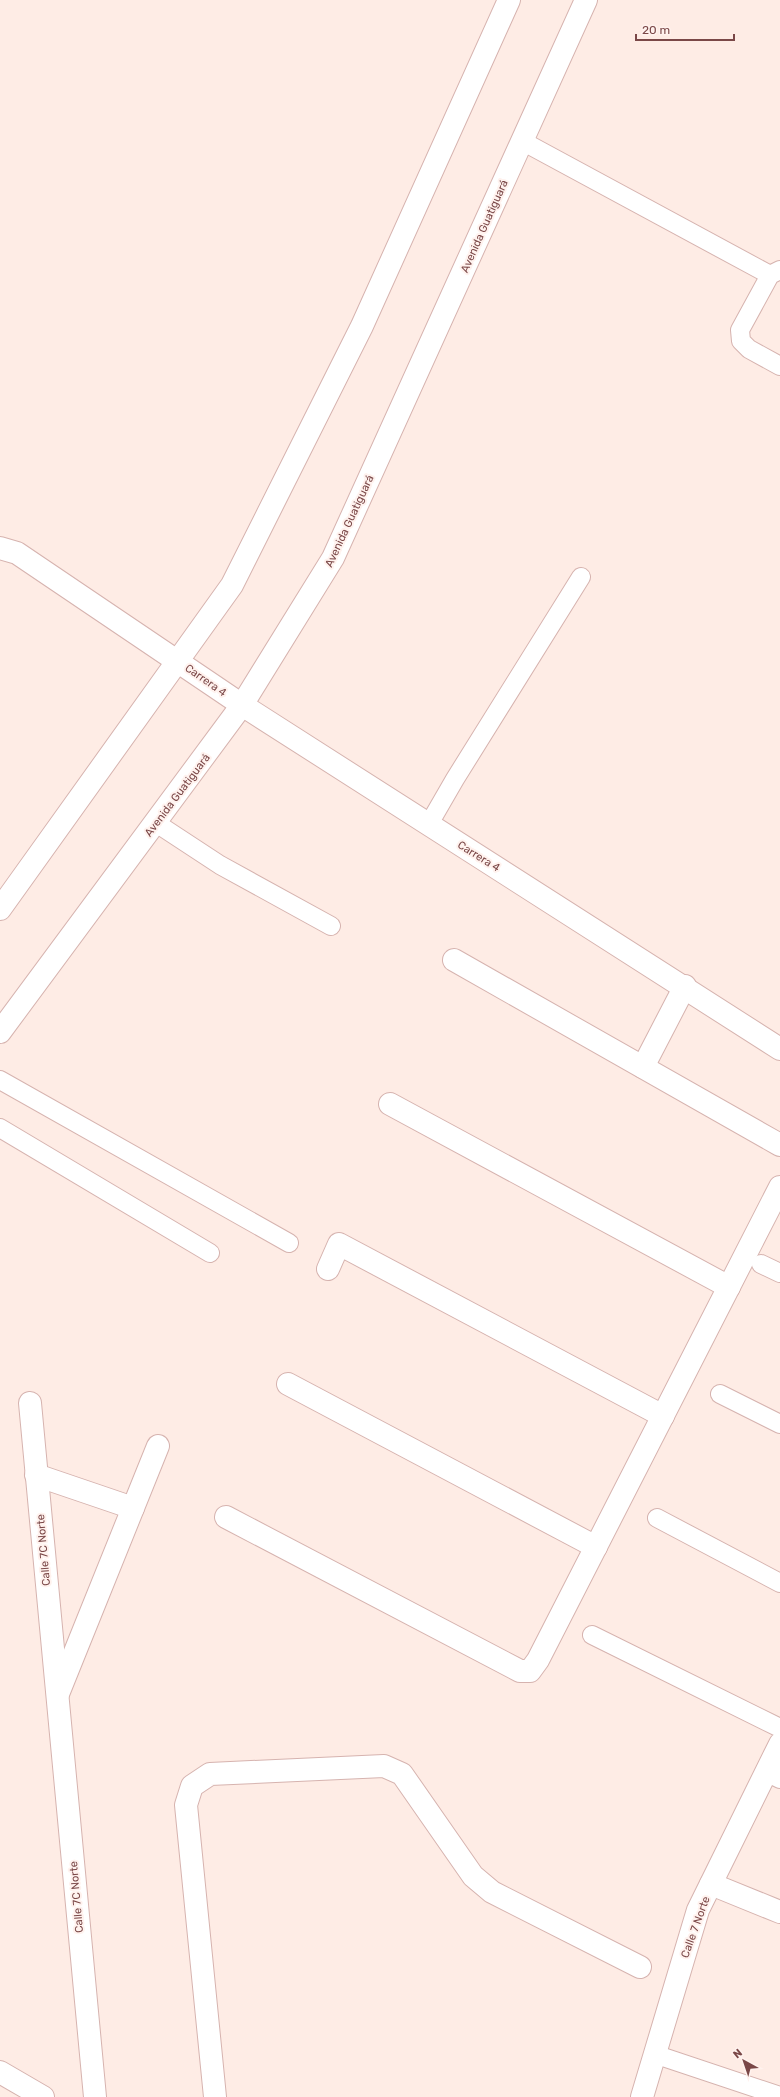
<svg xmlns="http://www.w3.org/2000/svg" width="780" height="2097" font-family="Rubik,sans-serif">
<rect width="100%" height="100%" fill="#feece5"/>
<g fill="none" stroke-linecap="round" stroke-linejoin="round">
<defs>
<g id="service">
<polyline points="522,141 770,275"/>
<polyline points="780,270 770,275 740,330 741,341 749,349 780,366"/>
<polyline points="156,823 220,865 331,926"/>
<polyline points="429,824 455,779 581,577"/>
<polyline points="0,1080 289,1243"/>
<polyline points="0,1128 210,1253"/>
<polyline points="761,1264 780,1273"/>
<polyline points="720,1394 780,1424"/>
<polyline points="657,1518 780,1583"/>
<polyline points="592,1635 780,1728"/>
<polyline points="766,1772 780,1779"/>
<polyline points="654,2054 780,2096"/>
</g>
<g id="minor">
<polyline points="0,548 17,553 242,705 780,1049"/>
<polyline points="454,960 780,1145"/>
<polyline points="643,1067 685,986"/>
<polyline points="390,1104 729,1287"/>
<polyline points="328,1269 339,1244 663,1416"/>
<polyline points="288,1384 596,1547"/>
<polyline points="30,1403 95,2097"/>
<polyline points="36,1475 133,1508"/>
<polyline points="226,1517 520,1671 530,1671 538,1660 780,1187"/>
<polyline points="58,1694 158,1446"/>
<polyline points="711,1884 780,1912"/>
<polyline points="0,2072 43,2097"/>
<polyline points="215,2097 186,1805 192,1786 210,1774 384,1766 402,1774 473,1876 492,1892 640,1967"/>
<polyline points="642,2097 698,1910 780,1744"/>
</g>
<g id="tertiary">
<polyline points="0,909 232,585 362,326 509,0"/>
<polyline points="0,1032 242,705 333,558 586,0"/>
</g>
</defs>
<!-- service casing -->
<use href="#service" stroke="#d6b3af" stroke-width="20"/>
<!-- minor casing -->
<use href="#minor" stroke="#d6b3af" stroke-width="24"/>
<!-- tertiary casing -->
<use href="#tertiary" stroke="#d6b3af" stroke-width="24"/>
<!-- service -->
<use href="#service" stroke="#fff" stroke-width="18"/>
<!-- minor -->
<use href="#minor" stroke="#fff" stroke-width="22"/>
<!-- tertiary -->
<use href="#tertiary" stroke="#fff" stroke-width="22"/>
</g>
<g text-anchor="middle" stroke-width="4" stroke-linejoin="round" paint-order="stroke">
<!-- street labels -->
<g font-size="11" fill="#7a4747" stroke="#fff2ee">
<text transform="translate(484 226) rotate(-66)" y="4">Avenida Guatiguará</text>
<text transform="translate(349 521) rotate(-65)" y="4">Avenida Guatiguará</text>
<text transform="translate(206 680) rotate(35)" y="4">Carrera 4</text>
<text transform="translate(177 795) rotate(-53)" y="4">Avenida Guatiguará</text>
<text transform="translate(479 856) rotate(32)" y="4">Carrera 4</text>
<text transform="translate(43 1550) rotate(-95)" y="4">Calle 7C Norte</text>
<text transform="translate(76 1897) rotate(-95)" y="4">Calle 7C Norte</text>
<text transform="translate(695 1927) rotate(-70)" y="4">Calle 7 Norte</text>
</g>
</g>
<!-- north arrow -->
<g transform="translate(744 2061) rotate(320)" stroke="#fff2ee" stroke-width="3" paint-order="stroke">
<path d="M0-3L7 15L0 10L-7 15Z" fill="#7a4747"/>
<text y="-6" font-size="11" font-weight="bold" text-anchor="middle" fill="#7a4747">N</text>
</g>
<!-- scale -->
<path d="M636 34v6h98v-6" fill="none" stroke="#7a4747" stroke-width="2"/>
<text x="642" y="34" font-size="12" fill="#7a4747" stroke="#fff2ee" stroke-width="3" paint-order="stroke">20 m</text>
</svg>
